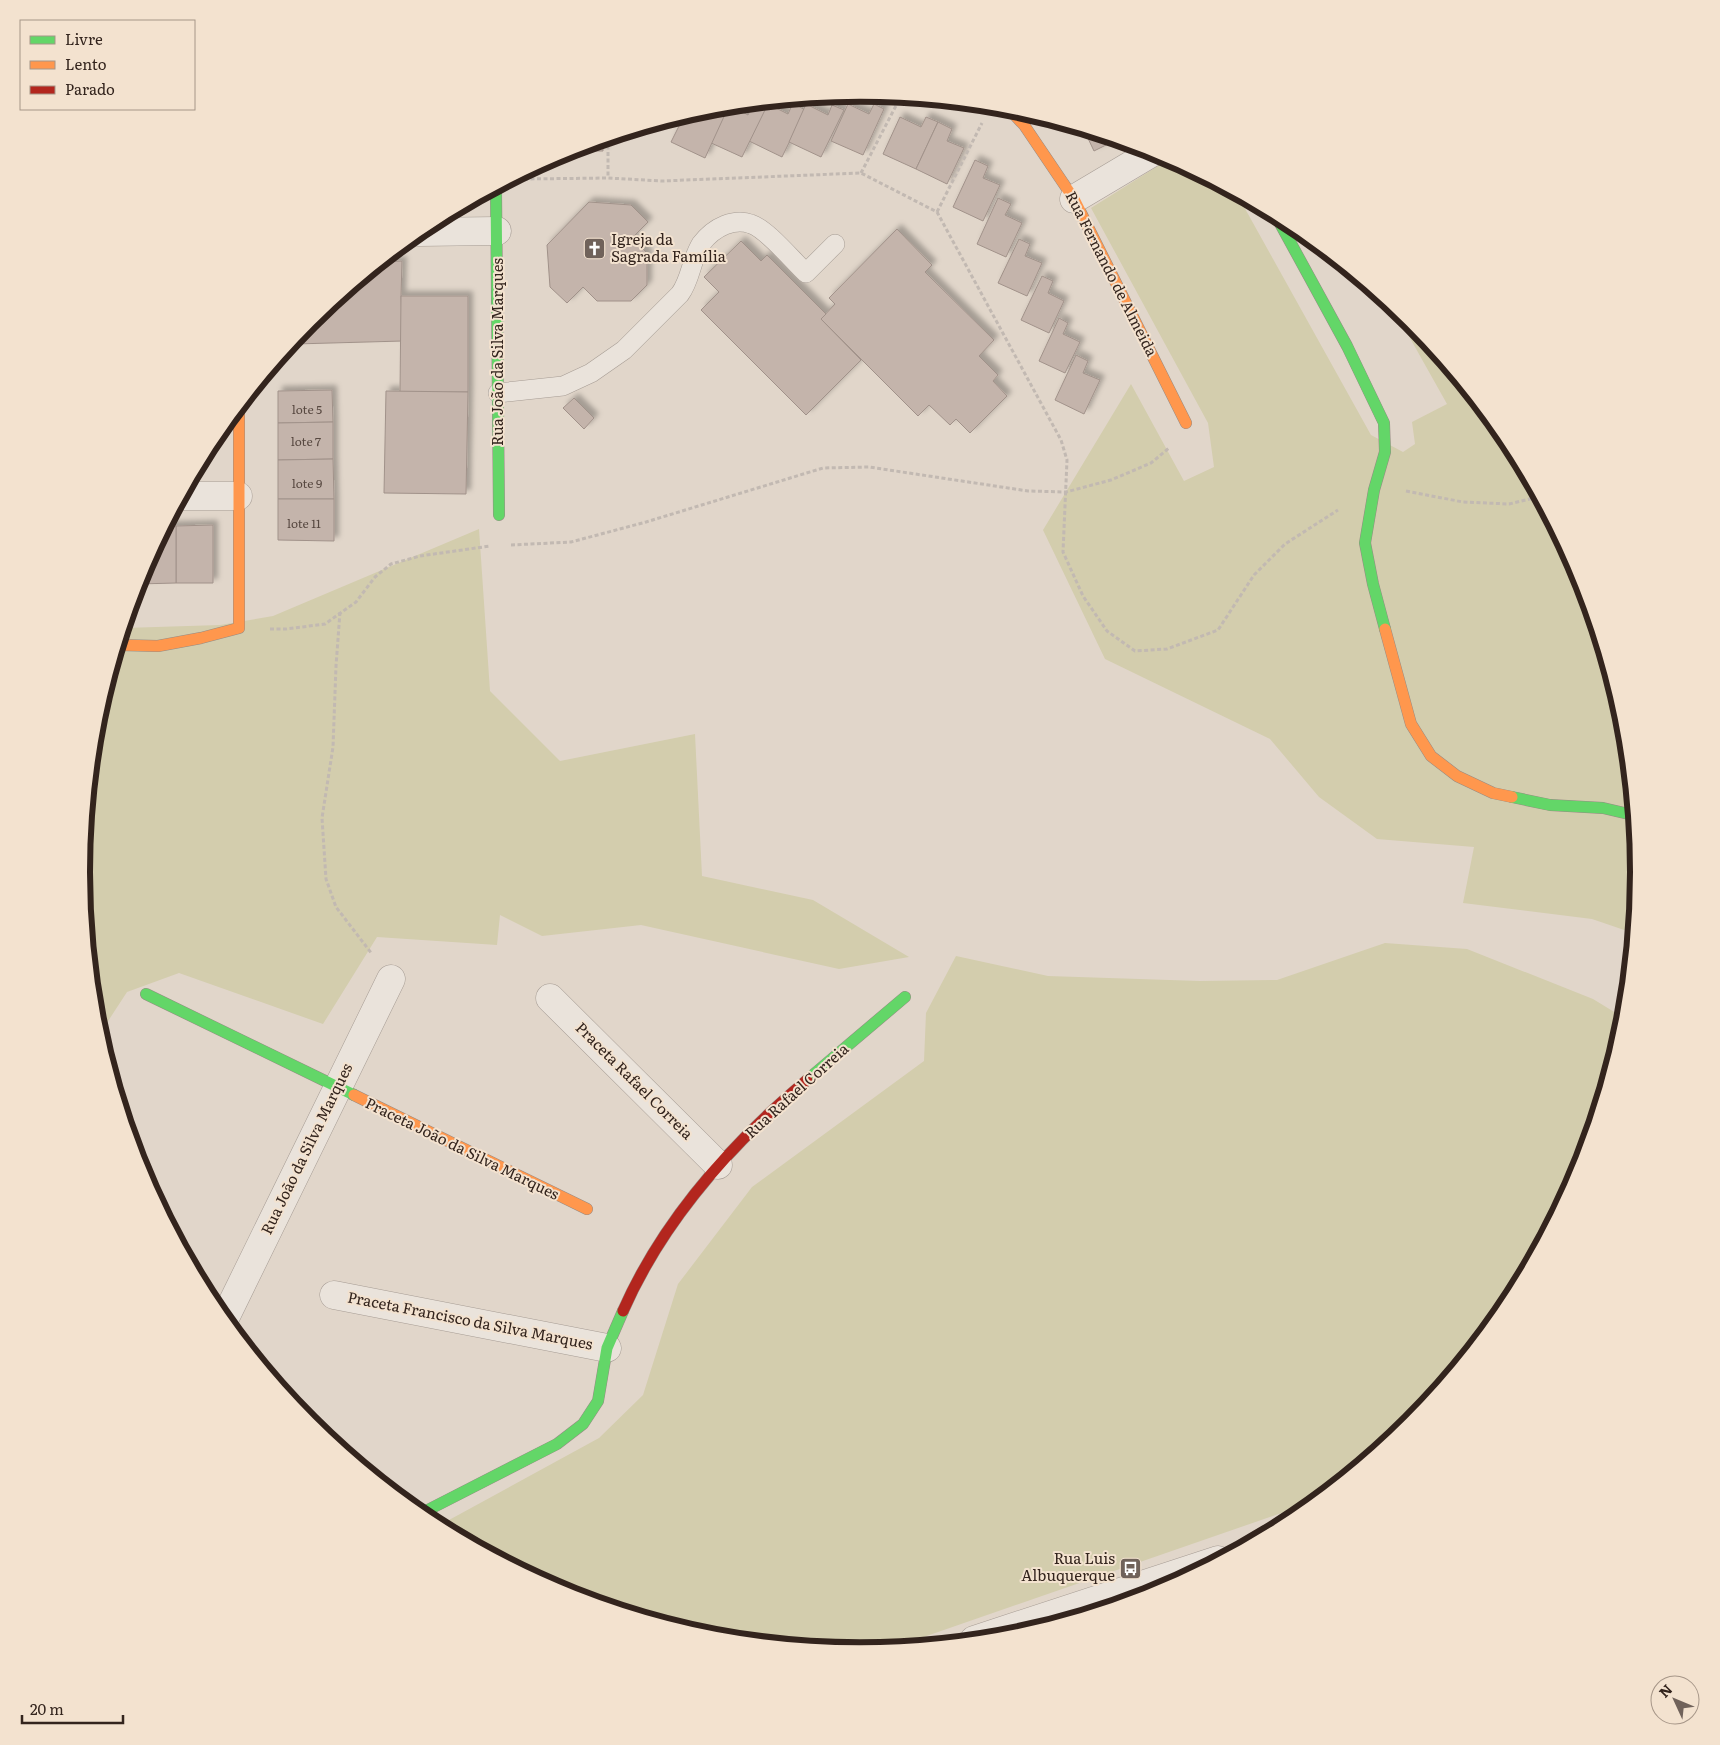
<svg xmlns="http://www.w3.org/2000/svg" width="1720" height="1745" font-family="Literata,serif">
<defs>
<filter id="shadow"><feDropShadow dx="4.5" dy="-4.5" stdDeviation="2.5" flood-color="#0004"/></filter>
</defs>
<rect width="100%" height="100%" fill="#e1d6ca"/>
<!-- green -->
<g fill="#d3cdad">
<polygon points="1169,159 1238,196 1371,435 1403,452 1415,444 1412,422 1447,404 1392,306 1411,322 1508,440 1580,575 1624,721 1639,873 1633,933 1592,919 1463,903 1474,847 1377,839 1319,797 1270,739 1105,659 1043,530 1131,384 1184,481 1214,467 1208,423 1091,208"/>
<polygon points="479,529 490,691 560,761 695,734 702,876 813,900 909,957 839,969 641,925 542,936 500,915 497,945 377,937 323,1024 179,973 127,992 99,1035 96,1024 81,872 96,720 124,628 220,625 273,616"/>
<polygon points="1385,943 1467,949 1593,999 1624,1018 1624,1025 1579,1171 1507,1305 1410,1423 1316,1501 892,1648 860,1651 708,1636 562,1592 438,1526 599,1438 643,1395 678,1284 752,1187 924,1061 926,1013 956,956 1048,976 1200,981 1277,980"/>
</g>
<!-- building -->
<g fill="#c4b4ab" stroke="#a1928a" filter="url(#shadow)">
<polygon points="766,103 788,114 793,103 805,110 782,157 749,141"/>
<polygon points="753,104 765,110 742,157 709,142 725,107 732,106 748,115"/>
<polygon points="806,104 828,115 832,105 844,110 821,157 789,142"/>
<polygon points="848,104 869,114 874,104 884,109 863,155 831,141"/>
<polygon points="720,107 727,110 705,158 671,142 684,116 702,111 711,115 714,108"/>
<polygon points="900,117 921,127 926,117 938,122 916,169 883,154"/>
<polygon points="938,122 952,129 947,141 964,148 947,184 916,169"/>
<polygon points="1084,130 1116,140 1094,151"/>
<polygon points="603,140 603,151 569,151"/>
<polygon points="975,160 988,166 983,178 1000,185 983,221 953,207"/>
<polygon points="998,198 1011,204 1005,215 1022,223 1006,257 977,244"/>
<polygon points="589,202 631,205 648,222 632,238 647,253 647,285 631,301 597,301 583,287 567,303 550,287 547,245"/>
<polygon points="897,229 932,265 925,272 994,340 979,356 998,375 993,381 1007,396 970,433 956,419 950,425 929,405 918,416 821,319 835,304 829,298"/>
<polygon points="1019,239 1030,244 1025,256 1042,263 1027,296 998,283"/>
<polygon points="741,241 761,261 767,255 826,314 821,319 861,360 806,415 701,310 719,292 704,277"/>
<polygon points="402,261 401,296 403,341 295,344 295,340 310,322 382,262"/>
<polygon points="1042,276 1053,281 1048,293 1064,301 1049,333 1021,320"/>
<polygon points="401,296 468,296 468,392 400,392"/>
<polygon points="1059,318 1068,323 1063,334 1080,342 1065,373 1039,361"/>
<polygon points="1076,355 1088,361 1083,373 1100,380 1084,414 1055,400"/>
<polygon points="332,390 333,422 278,423 278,391"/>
<polygon points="386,391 468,392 466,494 384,493"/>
<polygon points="574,398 594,418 584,429 563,408"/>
<polygon points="333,422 333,459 278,460 278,423"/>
<polygon points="333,459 334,499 278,499 278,460"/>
<polygon points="278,499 334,499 334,541 278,540"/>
<polygon points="213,525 213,583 176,583 176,526"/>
<polygon points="166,526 176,526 176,583 138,584 141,574"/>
</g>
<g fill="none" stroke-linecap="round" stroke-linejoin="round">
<defs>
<path id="lane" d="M498,393L563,386L591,373L624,350L680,294C691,279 691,260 701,244C707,236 715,229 725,225C733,222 743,221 751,224C767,229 793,261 806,273L835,244"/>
<g id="street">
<polyline points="1074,199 1153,152"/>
<polyline points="419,232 497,231"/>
<polyline points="182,496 238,496"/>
<polyline points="550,998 718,1165"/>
<polyline points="334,1295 607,1348"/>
<polyline points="224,1320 391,979"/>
<polyline points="974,1640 1218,1560"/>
</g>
<g id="fast">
<polyline points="496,188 499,515"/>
<polyline points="1276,216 1347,346 1384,423 1385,452 1374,490 1365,543 1373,584 1385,629"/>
<polyline points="1512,797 1550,805 1603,808 1633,815"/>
<polyline points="146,994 354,1095"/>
<polyline points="807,1080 905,997"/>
<polyline points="420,1514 557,1444 583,1424 598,1401 607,1348 623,1311"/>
</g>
<g id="slow">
<polyline points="1008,108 1024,125 1074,199 1186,423"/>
<polyline points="1385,629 1411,724 1431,756 1457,776 1493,793 1512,797"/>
<polyline points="119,645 158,646 201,638 239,628 239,407"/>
<polyline points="354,1095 587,1209"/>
</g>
<path id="jam" d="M623,1311C663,1220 731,1144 807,1080"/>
</defs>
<!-- lane casing -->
<use href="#lane" stroke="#a69c94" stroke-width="20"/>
<!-- street casing -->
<use href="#street" stroke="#a69c94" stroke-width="29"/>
<!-- fast casing -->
<use href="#fast" stroke="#968b84" stroke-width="12"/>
<!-- slow casing -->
<use href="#slow" stroke="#968b84" stroke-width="12"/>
<!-- jam casing -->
<use href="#jam" stroke="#968b84" stroke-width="12"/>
<!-- path -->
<g stroke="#c2b9b2" stroke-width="3" stroke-dasharray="4 2.5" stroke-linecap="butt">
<polyline points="608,139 608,178"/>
<polyline points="861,173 900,98"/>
<polyline points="524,179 608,178 662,181 861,173 937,212 1061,440 1067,460 1063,552 1083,596 1107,631 1135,651 1167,649 1218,630 1254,575 1285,544 1338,510"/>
<polyline points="937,212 982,123"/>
<polyline points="1406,491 1463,502 1509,504 1538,497"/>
<polyline points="511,545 571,542 646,522 823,468 869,467 1028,491 1066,492 1111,480 1151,463 1169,448"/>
<polyline points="340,612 336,666 333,747 322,818 326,879 336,907 372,954"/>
<polyline points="270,629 286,629 325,624 356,602 375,577 391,564 420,556 490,546"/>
</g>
<!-- lane -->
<use href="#lane" stroke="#eae3db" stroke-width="19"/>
<!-- street -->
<use href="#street" stroke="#eae3db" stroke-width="28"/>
<!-- fast -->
<use href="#fast" stroke="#63d668" stroke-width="11"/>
<!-- slow -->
<use href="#slow" stroke="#ff974d" stroke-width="11"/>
<!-- jam -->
<use href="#jam" stroke="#b3261e" stroke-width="11"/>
</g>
<!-- icons -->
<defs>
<symbol id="church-square" viewBox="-11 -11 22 22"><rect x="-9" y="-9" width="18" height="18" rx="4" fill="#70625a" stroke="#f3e2cf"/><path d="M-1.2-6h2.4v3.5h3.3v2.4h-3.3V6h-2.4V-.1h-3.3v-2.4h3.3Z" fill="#fff"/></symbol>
<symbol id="bus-square" viewBox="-11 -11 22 22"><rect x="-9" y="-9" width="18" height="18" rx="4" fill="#70625a" stroke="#f3e2cf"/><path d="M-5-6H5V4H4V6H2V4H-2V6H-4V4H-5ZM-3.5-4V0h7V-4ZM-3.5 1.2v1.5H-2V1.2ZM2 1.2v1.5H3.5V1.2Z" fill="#fff"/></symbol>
</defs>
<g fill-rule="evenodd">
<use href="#church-square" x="582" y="236" width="25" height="25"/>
<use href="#bus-square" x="1118" y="1556" width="25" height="25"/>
</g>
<g text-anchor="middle" stroke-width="4" stroke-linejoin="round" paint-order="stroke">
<!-- number labels -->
<g font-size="12" fill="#574840">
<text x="307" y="414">lote 5</text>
<text x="306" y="446">lote 7</text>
<text x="307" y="488">lote 9</text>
<text x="304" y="528">lote 11</text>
</g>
<!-- poi labels -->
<g font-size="15" fill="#33241d" stroke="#f3e2cf" text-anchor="start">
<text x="611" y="245">Igreja da<tspan x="611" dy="17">Sagrada Família</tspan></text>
<text x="1115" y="1564" text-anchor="end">Rua Luis<tspan x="1115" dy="17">Albuquerque</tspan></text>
</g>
<!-- street labels -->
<g font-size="15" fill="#33241d" stroke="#f3e2cf">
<text transform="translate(1111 274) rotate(63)" y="5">Rua Fernando de Almeida</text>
<text transform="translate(498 352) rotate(-90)" y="5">Rua João da Silva Marques</text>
<text transform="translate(634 1081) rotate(45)" y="5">Praceta Rafael Correia</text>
<text transform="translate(797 1091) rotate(-42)" y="5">Rua Rafael Correia</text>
<text transform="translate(307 1149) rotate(-64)" y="5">Rua João da Silva Marques</text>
<text transform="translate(462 1149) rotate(26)" y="5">Praceta João da Silva Marques</text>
<text transform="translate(470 1321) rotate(11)" y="5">Praceta Francisco da Silva Marques</text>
</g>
</g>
<!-- crop -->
<path d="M0 0H1720V1745H0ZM90 872a770 770 0 1 1 1540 0a770 770 0 1 1-1540 0Z" fill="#f3e2cf" fill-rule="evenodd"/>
<path fill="none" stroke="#33241d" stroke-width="6" d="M90 872a770 770 0 1 1 1540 0a770 770 0 1 1-1540 0Z"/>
<!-- legend -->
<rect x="20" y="20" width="175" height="90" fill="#f3e2cf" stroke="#a69688"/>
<rect x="30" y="36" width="25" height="8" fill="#63d668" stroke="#a69688"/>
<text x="65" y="45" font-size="15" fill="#33241d">Livre</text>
<rect x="30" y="61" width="25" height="8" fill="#ff974d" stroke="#a69688"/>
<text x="65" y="70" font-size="15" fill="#33241d">Lento</text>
<rect x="30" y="86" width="25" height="8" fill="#b3261e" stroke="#a69688"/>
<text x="65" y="95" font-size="15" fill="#33241d">Parado</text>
<!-- north arrow -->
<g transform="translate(1675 1700) rotate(314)"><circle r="24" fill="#f3e2cf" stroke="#a69688"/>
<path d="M0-4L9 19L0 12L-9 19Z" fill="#70625a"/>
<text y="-8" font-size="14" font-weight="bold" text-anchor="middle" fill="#33241d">N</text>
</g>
<!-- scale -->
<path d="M22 1715v8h101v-8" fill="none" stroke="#33241d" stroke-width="2.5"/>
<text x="30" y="1715" font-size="15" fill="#33241d" stroke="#f3e2cf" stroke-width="4" paint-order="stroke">20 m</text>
</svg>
